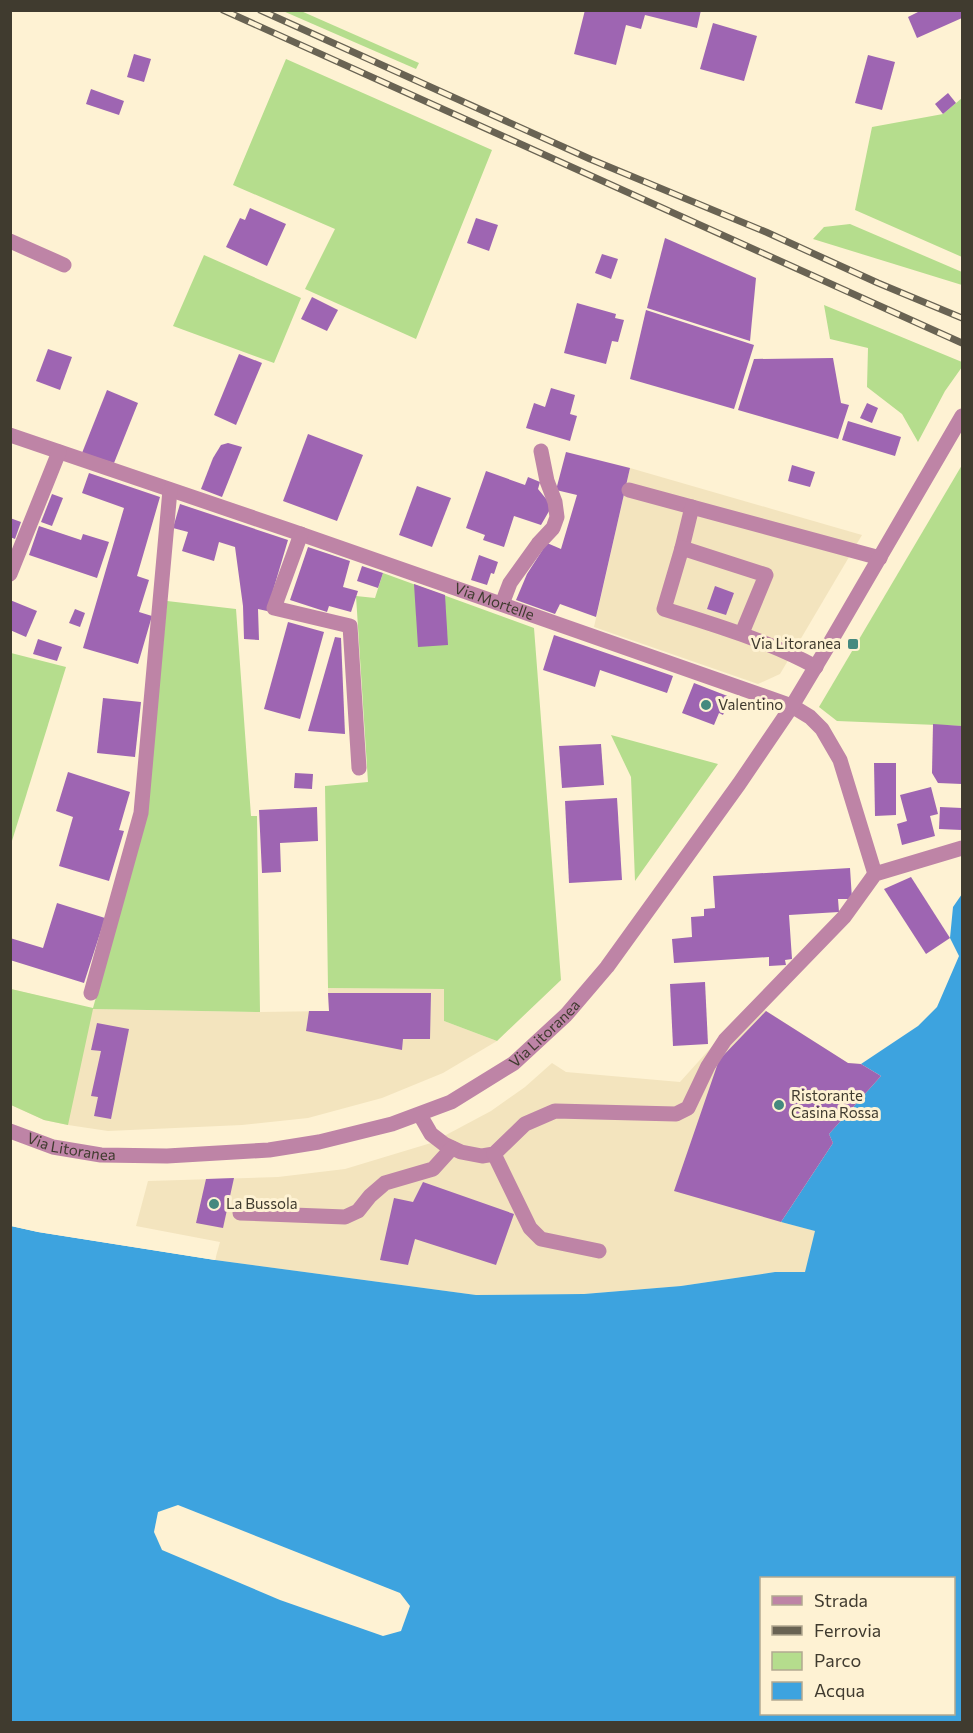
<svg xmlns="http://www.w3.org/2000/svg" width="973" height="1733" font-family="Commissioner,sans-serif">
<rect width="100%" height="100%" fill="#fef2d3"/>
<!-- built -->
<g fill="#f3e4be">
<polygon points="630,468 862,535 780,674 758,684 594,627"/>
<polygon points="328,988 444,989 444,1021 497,1041 443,1073 382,1098 308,1118 242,1125 108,1131 68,1125 44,1120 11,1105 11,989 93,1009 260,1012 329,1011"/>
<polygon points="752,1002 848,1063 861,1064 881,1076 833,1143 781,1222 816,1231 806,1272 775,1272 681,1286 584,1294 476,1295 215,1260 220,1242 136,1226 148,1181 278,1177 345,1169 431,1143 491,1111 525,1087 552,1063 566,1072 680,1082"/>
</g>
<!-- green -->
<g fill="#b5dd8d">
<polygon points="283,11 301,11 419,63 416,69"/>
<polygon points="286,59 492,150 416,339 305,289 335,229 233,185"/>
<polygon points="962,98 962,257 855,210 872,127 943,114"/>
<polygon points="850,224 962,272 962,285 813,239 824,227"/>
<polygon points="204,255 301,298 274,363 173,326"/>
<polygon points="824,305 962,362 962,367 945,391 918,442 902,414 867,387 868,348 830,339"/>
<polygon points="962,465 962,726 837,721 819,707"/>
<polygon points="383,573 534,628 561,980 497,1041 444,1021 444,989 328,988 325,786 368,782 356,596 375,598"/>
<polygon points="167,601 236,609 251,816 257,816 260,1012 93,1009 68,1125 44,1120 11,1105 11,989 93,1008 147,815"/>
<polygon points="11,653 66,667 11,844 10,653"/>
<polygon points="611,735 718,764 635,881 631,777"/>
</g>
<!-- water -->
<path fill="#3da3df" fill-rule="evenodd" d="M962,894V1722H11V1226L38,1232L215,1260L476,1295L584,1294L681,1286L775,1272H805L815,1231L781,1222L833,1143L829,1134L881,1076L861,1064L918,1026L937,1007L959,956L950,938L953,907ZM762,1578H954V1714H762Z"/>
<!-- pier -->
<g fill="#fef2d3">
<polygon points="10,1223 38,1229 216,1257 215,1260 38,1232 11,1226"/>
<polygon points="178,1505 400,1593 410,1606 401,1631 383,1636 280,1600 162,1550 154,1532 158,1512"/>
</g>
<!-- building -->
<g fill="#9e65b2">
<polygon points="585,10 701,10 697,28 645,15 641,29 626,25 616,65 574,54"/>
<polygon points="922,10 962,10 962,18 917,38 908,17"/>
<polygon points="713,23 757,36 744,81 700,69"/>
<polygon points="134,54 151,59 144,82 127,77"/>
<polygon points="868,55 895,62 882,110 855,103"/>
<polygon points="91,89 124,101 119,115 86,104"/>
<polygon points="948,93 956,103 943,114 935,104"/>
<polygon points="250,208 286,224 267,266 226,247 240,218 245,220"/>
<polygon points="476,218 498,225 489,251 467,243"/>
<polygon points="665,238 756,278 750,341 647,308"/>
<polygon points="602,254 618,259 611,279 595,273"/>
<polygon points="312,297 338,310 327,331 301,319"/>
<polygon points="577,303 616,314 615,318 624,320 618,342 612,341 606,364 564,353"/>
<polygon points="646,310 754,345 734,409 630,379"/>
<polygon points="48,349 72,357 60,390 36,381"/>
<polygon points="239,354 262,363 236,425 214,415"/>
<polygon points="833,358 841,403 849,405 838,439 738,410 754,359"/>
<polygon points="551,388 575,395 570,414 577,416 570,441 526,428 534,403 545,407"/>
<polygon points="107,390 138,403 114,463 82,453"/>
<polygon points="867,403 878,408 872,423 860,418"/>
<polygon points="848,421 901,437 895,456 842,440"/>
<polygon points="308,434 363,455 337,521 283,501"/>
<polygon points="228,443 242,447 222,497 201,489 213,458 221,445"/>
<polygon points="566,452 630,468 596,617 560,604 555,614 516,600 527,574 547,543 561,549 577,495 556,490"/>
<polygon points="792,465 815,472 810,487 788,481"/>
<polygon points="486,471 525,485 528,477 540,482 538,489 552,506 541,525 514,516 504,547 483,540 485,535 466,528"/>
<polygon points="89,473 160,497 137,576 149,580 139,612 152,616 138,664 83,648 124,508 82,493"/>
<polygon points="417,486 451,498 432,547 399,535"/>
<polygon points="52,494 63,498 52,526 41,522"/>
<polygon points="180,504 288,540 267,611 258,609 259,640 244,639 243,606 235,547 219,542 214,561 182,551 188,532 173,528"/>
<polygon points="10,518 21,522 15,539 10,537"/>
<polygon points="39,526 81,540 83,534 109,542 97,578 29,555"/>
<polygon points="308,547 350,561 343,587 358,591 351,612 329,606 327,612 290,600"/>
<polygon points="479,555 498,562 494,574 491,573 487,585 471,580"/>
<polygon points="362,566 383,573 378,588 357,581"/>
<polygon points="414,584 445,595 448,645 418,647"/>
<polygon points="715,586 734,593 726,615 707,609"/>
<polygon points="10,600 37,611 26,637 10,630"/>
<polygon points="75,609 85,613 80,627 69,623"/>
<polygon points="288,622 324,632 300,719 264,709"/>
<polygon points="554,635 673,676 667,693 600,670 595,687 543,670"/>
<polygon points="335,637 341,638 345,734 308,731"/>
<polygon points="38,639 62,647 57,661 33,654"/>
<polygon points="694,683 730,697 723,715 719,713 714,725 682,713"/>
<polygon points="103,698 141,702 135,757 97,753"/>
<polygon points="933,724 962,726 962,784 938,783 932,773"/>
<polygon points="601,744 604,785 562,788 559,746"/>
<polygon points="874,763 896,763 896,815 875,816"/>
<polygon points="68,772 130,792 119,830 124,831 109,881 59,866 73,817 56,811"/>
<polygon points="295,773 313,774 312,789 294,788"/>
<polygon points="931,787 938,814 930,816 935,836 902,845 897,824 907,821 900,795"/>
<polygon points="617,798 622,880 569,883 565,801"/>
<polygon points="317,807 318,841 280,843 281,872 262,873 259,810"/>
<polygon points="940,807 962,808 962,830 939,829"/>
<polygon points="850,868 852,899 838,899 839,912 789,915 792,959 785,960 786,965 769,966 769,957 674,963 672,939 692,937 691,917 704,916 704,909 715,908 713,876"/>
<polygon points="911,877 950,938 926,954 884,889"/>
<polygon points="57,903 105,918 84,983 10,960 10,938 43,948"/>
<polygon points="705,982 708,1044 673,1046 670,984"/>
<polygon points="328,993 431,993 430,1039 403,1039 402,1050 306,1031 309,1011 329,1011"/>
<polygon points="766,1011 848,1063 861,1064 881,1076 829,1134 833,1143 781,1222 674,1191 719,1060"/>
<polygon points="97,1023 129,1029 111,1119 94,1116 98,1097 91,1096 101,1051 91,1050"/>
<polygon points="234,1178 223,1228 196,1223 206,1179"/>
<polygon points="423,1182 514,1214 496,1265 415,1239 408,1265 380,1260 394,1198 413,1202"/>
</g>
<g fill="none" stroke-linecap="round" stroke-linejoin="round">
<!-- minor -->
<g stroke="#be84a6" stroke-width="15">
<polyline points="10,241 64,265"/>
<path id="s1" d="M10,435L292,531L792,706L810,717L822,729L840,760L875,874"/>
<polyline points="629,490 880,558"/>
<polyline points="301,534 274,608 350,626 359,768"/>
<polyline points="682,548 692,507"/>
<polyline points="10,574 59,452"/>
<polyline points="502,604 510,583 538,544 553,528 557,517 555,502 547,481 541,451"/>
<path d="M742,633L766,575L682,548L664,609C716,625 768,641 816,667"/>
<polyline points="91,993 141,813 170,490"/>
<polyline points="420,1115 431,1134 444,1144 461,1152 482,1156 494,1154 525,1124 555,1111 676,1114 688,1108 708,1066 725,1040 844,917 875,874 962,848"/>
<path id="s2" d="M10,1131L53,1147L101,1155L167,1156L269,1150L319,1142L392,1124L451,1102L514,1063L566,1015L607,967L739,784L792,706L831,641L962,416"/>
<polyline points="494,1154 530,1228 541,1239 599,1251"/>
<polyline points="240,1213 345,1217 358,1211 370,1196 385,1183 433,1169 452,1148"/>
</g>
<defs>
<g id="rail">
<polyline points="223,10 962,343"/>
<polyline points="260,10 590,159 766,232 878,283 962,318"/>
</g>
</defs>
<!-- rail casing -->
<use href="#rail" stroke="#696353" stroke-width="7"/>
<!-- rail -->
<use href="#rail" stroke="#fef2d3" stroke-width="4.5" stroke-dasharray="14" stroke-linecap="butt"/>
</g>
<!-- markers -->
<g fill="#44897f" stroke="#fef2d3" stroke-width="2">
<rect x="847" y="638" width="12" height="12" rx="3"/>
<circle cx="706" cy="705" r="6"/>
<circle cx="779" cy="1105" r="6"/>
<circle cx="214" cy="1204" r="6"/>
</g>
<g text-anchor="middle" stroke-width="6" stroke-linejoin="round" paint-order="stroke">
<!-- street labels -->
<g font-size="15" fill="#403b2f" stroke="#fef2d3">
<text dy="5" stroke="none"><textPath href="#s1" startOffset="512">Via Mortelle</textPath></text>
<text dy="5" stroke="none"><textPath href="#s2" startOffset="568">Via Litoranea</textPath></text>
<text dy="5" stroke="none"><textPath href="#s2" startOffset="64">Via Litoranea</textPath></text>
</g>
<!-- poi labels -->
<g font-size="15" fill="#403b2f" stroke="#fef2d3" text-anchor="start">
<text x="841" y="649" text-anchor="end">Via Litoranea</text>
<text x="718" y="710">Valentino</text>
<text x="791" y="1101">Ristorante<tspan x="791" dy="17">Casina Rossa</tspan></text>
<text x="226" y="1209">La Bussola</text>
</g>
</g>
<!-- border -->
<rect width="973" height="1733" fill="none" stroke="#403b2f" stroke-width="24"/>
<!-- legend -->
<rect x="760" y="1577" width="195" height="138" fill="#fef2d3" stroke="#b2a991" stroke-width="1.5"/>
<rect x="772" y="1596" width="30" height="9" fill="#be84a6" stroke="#b2a991" stroke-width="1.5"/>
<text x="814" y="1607" font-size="18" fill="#403b2f">Strada</text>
<rect x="772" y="1626" width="30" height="9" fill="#696353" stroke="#b2a991" stroke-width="1.5"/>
<text x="814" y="1637" font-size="18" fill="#403b2f">Ferrovia</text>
<rect x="772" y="1652" width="30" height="18" fill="#b5dd8d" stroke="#b2a991" stroke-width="1.5"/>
<text x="814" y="1667" font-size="18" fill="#403b2f">Parco</text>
<rect x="772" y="1682" width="30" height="18" fill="#3da3df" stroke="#b2a991" stroke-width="1.5"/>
<text x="814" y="1697" font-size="18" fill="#403b2f">Acqua</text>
</svg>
